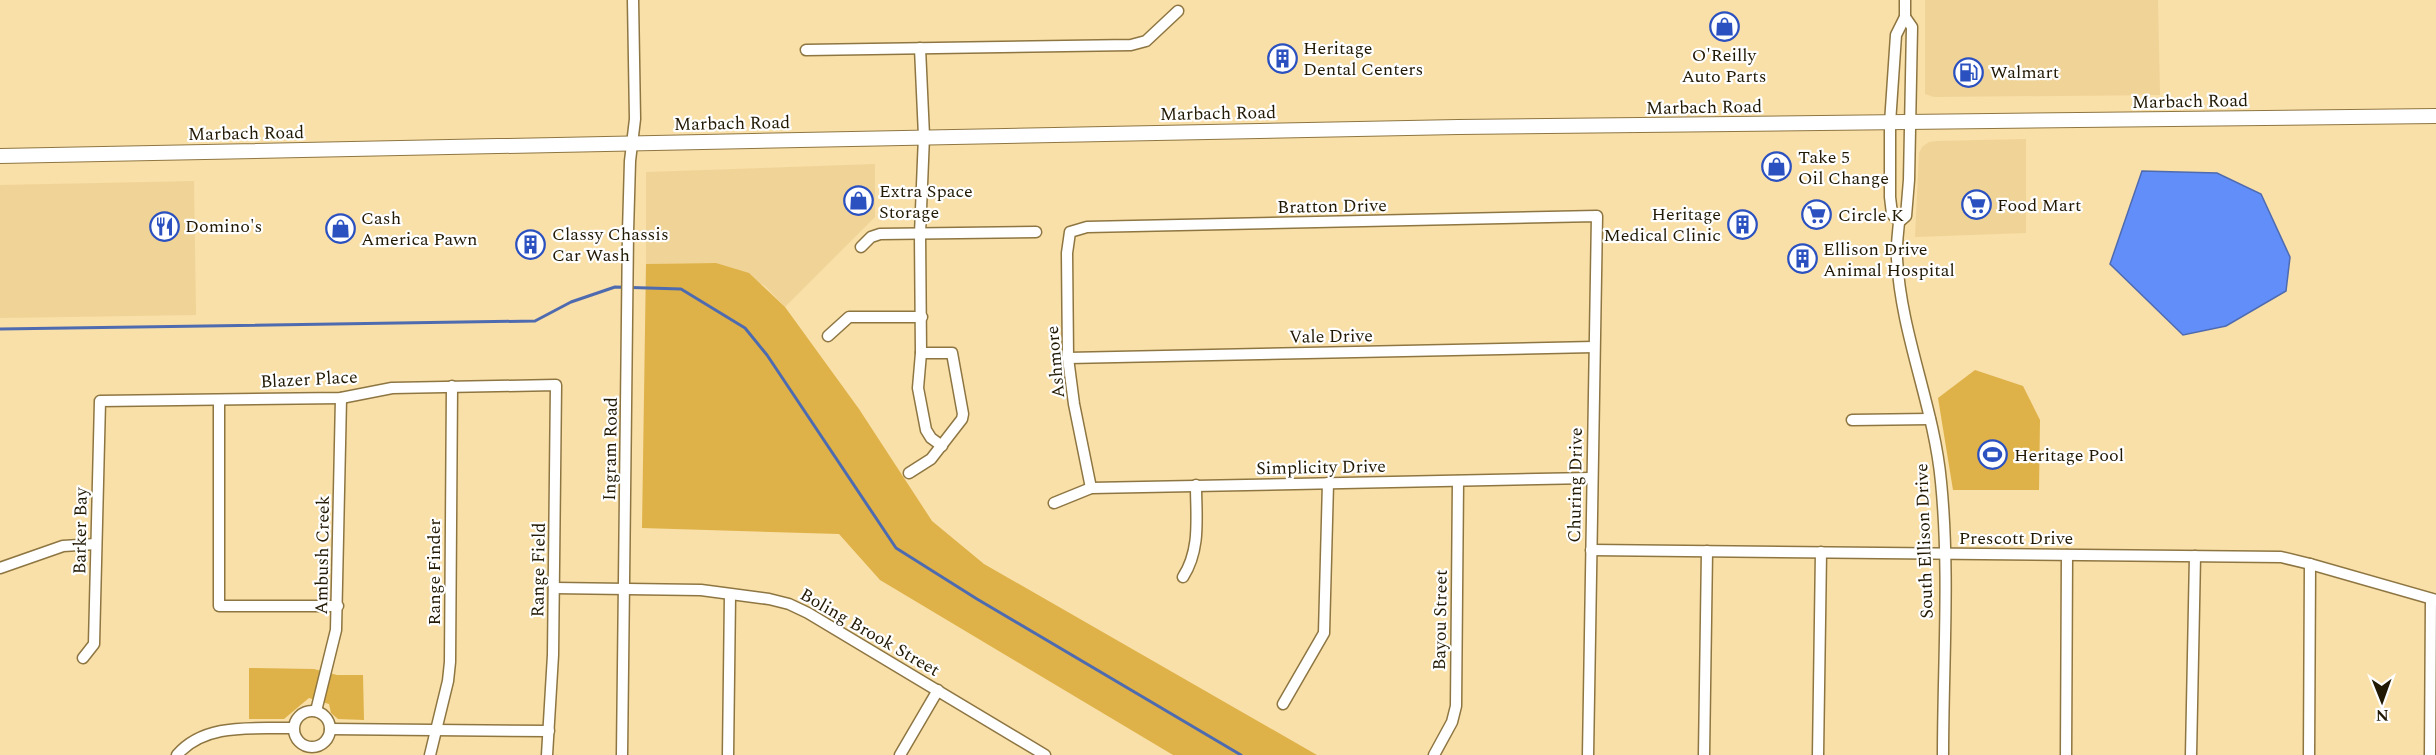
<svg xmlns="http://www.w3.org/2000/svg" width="2436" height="755" font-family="Spectral,serif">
<rect width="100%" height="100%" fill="#f9dfa8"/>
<!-- built -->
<g fill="#f0d396">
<polygon points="1925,0 2158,0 2160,95 1934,97 1925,94"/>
<polygon points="2026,139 2026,233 1915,237 1919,153 1922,147 1929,142 1937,141"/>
<polygon points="875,164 875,217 785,307 765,286 716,263 646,264 646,172"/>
<polygon points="194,181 196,315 0,318 0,185"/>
</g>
<!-- green -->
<g fill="#deb248">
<polygon points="716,263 749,273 785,307 859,409 932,521 984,564 1317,755 1173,755 880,580 839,534 642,528 646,264"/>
<polygon points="1975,370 2023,386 2040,420 2039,490 1953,490 1938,398"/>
<polygon points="249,668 314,669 337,675 363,675 364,720 338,719 331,713 329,704 309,698 284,719 249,719"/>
</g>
<!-- water -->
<polygon fill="#628efa" stroke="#4f6bb0" stroke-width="1.5" points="2142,171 2217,173 2261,194 2290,257 2286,291 2226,326 2183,335 2110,264"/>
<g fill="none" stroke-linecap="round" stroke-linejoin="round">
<!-- stream -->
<polyline stroke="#4f6bb0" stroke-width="3" points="0,329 535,321 571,302 615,287 681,289 745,328 767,355 896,548 977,599 1241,755"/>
<defs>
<g id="minor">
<path d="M1905,0V17L1896,35L1890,123V197L1892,214L1899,222C1898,234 1896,247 1897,259C1901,335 1934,406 1941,482C1950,572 1943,665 1943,755"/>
<polyline points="920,48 924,136 920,234 921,353 918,388 926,430 931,438 942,446"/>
<polyline points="806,50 1131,45 1146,41 1178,11"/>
<polyline points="1899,222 1906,216 1909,180 1912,27 1905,17"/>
<polyline points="861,247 871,237 880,234 1036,232"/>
<polyline points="828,336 849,317 922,317"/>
<polyline points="1068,358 1594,347"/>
<polyline points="219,400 219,606 338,606"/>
<polyline points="1852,420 1930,419"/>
<polyline points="909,473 931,459 962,419 963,414 952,353 921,353"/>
<polyline points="1091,488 1074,404 1068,358 1067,253 1070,232 1087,227 1597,216 1588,755"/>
<polyline points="1054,503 1091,488 1591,478"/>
<polyline points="1591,550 2281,557 2310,564 2436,600"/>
<polyline points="0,568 63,546 96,544"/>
<path d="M1183,577C1201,549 1196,517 1196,485"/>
<polyline points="554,588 701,590 769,599 789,604 808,613 1045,755"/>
<polyline points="83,658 94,644 100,401 341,398 392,388 556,385 553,655 547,755"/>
<polyline points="1283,704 1324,633 1328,483"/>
<circle cx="312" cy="729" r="18"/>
<polyline points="316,711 336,630 341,398"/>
<polyline points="330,729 549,731"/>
<path d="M177,755C205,722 254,729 293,728"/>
<polyline points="430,755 448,681 450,662 452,386"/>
<polyline points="622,755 628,232 630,161 635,119 633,0"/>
<polyline points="728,755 730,595"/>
<polyline points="900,755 938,690"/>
<polyline points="1434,755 1452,722 1456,706 1458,481"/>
<polyline points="1704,755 1707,551"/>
<polyline points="1818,755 1821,552"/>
<polyline points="2066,755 2067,555"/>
<polyline points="2191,755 2195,556"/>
<polyline points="2309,755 2310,564"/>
<polyline points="2430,755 2431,599"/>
</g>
<polyline id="major" points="0,156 1458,127 2436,116"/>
</defs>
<!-- minor casing -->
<use href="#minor" stroke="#8e7642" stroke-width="13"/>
<!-- major casing -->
<use href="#major" stroke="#8e7642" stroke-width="16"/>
<!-- minor -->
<use href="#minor" stroke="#fff" stroke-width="10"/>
<!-- major -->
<use href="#major" stroke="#fff" stroke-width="14"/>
</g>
<!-- icons -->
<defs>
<symbol id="shop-ring" viewBox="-11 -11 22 22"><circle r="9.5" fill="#fff" stroke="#2b51c0" stroke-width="1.5"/><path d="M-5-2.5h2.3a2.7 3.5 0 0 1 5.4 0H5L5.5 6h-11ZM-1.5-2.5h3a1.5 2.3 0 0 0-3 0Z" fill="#2b51c0"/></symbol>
<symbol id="building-ring" viewBox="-11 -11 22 22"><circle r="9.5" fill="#fff" stroke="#2b51c0" stroke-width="1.5"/><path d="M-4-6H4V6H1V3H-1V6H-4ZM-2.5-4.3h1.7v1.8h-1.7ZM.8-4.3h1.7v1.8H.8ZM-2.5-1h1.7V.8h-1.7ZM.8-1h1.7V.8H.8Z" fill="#2b51c0"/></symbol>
<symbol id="fuel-ring" viewBox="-11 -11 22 22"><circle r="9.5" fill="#fff" stroke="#2b51c0" stroke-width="1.5"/><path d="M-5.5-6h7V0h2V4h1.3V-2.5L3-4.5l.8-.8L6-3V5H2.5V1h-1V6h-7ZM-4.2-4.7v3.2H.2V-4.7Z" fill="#2b51c0"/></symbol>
<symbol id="supermarket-ring" viewBox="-11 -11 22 22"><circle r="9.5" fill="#fff" stroke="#2b51c0" stroke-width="1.5"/><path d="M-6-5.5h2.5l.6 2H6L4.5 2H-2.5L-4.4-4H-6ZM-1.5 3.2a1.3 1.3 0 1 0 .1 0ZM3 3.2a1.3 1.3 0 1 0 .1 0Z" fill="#2b51c0"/></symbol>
<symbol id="restaurant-ring" viewBox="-11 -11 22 22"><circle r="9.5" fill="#fff" stroke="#2b51c0" stroke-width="1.5"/><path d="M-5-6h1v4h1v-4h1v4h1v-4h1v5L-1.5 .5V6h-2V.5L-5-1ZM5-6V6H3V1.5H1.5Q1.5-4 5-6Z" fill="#2b51c0"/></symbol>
<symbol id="stadium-ring" viewBox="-11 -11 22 22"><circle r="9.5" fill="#fff" stroke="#2b51c0" stroke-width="1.5"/><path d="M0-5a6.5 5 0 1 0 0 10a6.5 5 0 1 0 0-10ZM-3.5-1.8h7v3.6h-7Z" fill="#2b51c0"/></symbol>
</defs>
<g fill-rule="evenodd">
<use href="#shop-ring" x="1708" y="10" width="33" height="33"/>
<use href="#building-ring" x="1266" y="42" width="33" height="33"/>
<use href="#fuel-ring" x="1952" y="56" width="33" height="33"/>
<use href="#shop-ring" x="1760" y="150" width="33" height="33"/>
<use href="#shop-ring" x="842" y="184" width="33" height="33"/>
<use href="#supermarket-ring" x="1960" y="188" width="33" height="33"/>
<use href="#supermarket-ring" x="1800" y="198" width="33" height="33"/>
<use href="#building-ring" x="1726" y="208" width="33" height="33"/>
<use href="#restaurant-ring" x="148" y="210" width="33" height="33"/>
<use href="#shop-ring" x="324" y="212" width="33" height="33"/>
<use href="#building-ring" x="514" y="228" width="33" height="33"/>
<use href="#building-ring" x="1786" y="242" width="33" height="33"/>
<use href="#stadium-ring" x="1976" y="438" width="33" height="33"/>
</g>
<g text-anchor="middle" stroke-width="4.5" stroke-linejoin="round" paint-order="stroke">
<!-- poi labels -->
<g font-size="18" fill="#221904" stroke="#fff" text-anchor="start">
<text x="1303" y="54">Heritage<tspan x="1303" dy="21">Dental Centers</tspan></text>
<text x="1724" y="61" text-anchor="middle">O'Reilly<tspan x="1724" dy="21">Auto Parts</tspan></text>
<text x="1990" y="78">Walmart</text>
<text x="1798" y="163">Take 5<tspan x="1798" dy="21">Oil Change</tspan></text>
<text x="879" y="197">Extra Space<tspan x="879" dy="21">Storage</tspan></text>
<text x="1997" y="211">Food Mart</text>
<text x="1721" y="220" text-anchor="end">Heritage<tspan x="1721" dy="21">Medical Clinic</tspan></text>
<text x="1838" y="221">Circle K</text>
<text x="361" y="224">Cash<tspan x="361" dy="21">America Pawn</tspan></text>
<text x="185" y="232">Domino's</text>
<text x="552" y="240">Classy Chassis<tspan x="552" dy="21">Car Wash</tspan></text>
<text x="1823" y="255">Ellison Drive<tspan x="1823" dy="21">Animal Hospital</tspan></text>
<text x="2014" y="461">Heritage Pool</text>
</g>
<!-- street labels -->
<g font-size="18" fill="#221904" stroke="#fff">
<text transform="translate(2190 101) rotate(-1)" y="6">Marbach Road</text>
<text transform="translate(1704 107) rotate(-1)" y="6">Marbach Road</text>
<text transform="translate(1218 113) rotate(-1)" y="6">Marbach Road</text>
<text transform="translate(732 123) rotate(-1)" y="6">Marbach Road</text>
<text transform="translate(246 133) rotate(-1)" y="6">Marbach Road</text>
<text transform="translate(1332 206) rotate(-1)" y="6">Bratton Drive</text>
<text transform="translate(1331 336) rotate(-1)" y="6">Vale Drive</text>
<text transform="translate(1055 362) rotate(-95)" y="6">Ashmore</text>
<text transform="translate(309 379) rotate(-3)" y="6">Blazer Place</text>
<text transform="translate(610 449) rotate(-89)" y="6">Ingram Road</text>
<text transform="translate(1321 467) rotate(-1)" y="6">Simplicity Drive</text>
<text transform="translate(1575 485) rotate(-89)" y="6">Churing Drive</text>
<text transform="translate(80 531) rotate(-89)" y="6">Barker Bay</text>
<text x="2016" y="544">Prescott Drive</text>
<text transform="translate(1924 541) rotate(-92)" y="6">South Ellison Drive</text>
<text transform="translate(322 555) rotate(-89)" y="6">Ambush Creek</text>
<text transform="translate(538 570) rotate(-89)" y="6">Range Field</text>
<text transform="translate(434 572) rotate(-90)" y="6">Range Finder</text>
<text transform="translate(1440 620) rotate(-89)" y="6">Bayou Street</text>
<text transform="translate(870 632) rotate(30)" y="6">Boling Brook Street</text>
</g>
</g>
<!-- north arrow -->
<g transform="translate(2382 701) rotate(179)" stroke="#ffffff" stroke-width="4.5" paint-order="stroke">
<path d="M0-4.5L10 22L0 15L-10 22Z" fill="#221904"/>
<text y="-9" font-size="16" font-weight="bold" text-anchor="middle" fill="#221904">N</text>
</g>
</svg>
